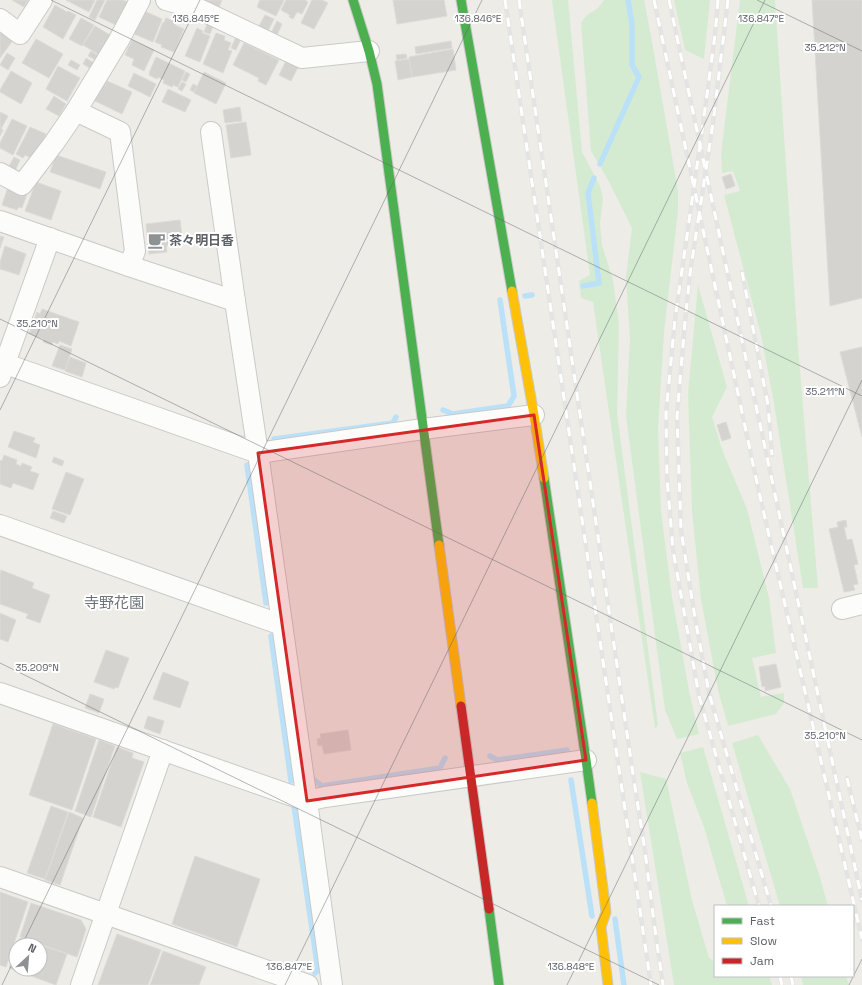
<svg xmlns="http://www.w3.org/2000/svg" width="862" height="985" font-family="'Space Grotesk','Noto Sans JP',sans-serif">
<rect width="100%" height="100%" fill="#edece7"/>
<!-- green -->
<g fill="#d5ebd1">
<polygon points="552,0 568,0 582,152 600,186 603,198 600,224 602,245 613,280 619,325 617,413 658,725 655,728 593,302 581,298 579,281 590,275"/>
<polygon points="604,0 644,0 651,36 678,191 678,211 664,332 658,429 661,511 672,597 690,696 699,734 677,739 665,710 626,416 630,339 626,277 632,228 608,180 591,151 581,23 586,16 598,8"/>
<polygon points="674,0 710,0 704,59 685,50"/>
<polygon points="740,0 775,0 798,346 818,588 803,588 774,403 761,335 724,195 740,191 733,171 722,173 721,154"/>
<polygon points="698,285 727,387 712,417 723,452 747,509 769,598 776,653 752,658 761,697 784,693 784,703 776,714 728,726 718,690 701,599 692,512 688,394"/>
<polygon points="758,735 790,789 819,874 828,906 780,906 732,743"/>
<polygon points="703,747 749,906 727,906 704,827 687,783 680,753"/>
<polygon points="640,772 666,779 692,900 709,958 715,962 715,976 769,976 772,985 674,985"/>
<polygon points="801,976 846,976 849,985 803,985"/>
</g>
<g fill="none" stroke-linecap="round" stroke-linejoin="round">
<!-- stream -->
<g stroke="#bbe1f8" stroke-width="5.5">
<polyline points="600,164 639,77 632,65 632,24 628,0"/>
<polyline points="583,286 599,283 588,193 594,178"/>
<polyline points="525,296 532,295"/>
<polyline points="443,410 453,414 508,406 514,396 500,300"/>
<polyline points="274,439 393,423 396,417"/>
<polyline points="247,465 266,603"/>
<polyline points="271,636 291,781"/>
<polyline points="490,756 497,760 567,750"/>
<polyline points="314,780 322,786 440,768 445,758"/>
<polyline points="571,780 592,916"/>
<polyline points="294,806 318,970 315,973"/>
<polyline points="615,919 624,985"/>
</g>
</g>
<!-- building -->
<g fill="#d4d3d0" stroke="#dcdbd6">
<polygon points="12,0 28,0 24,7"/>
<polygon points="66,0 95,0 89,12"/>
<polygon points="97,0 105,0 95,20 89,17"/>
<polygon points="107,0 123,0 129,3 118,26 99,17"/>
<polygon points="207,0 222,0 219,7 206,1"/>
<polygon points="260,0 284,0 276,16 257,7"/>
<polygon points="286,0 305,0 308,2 302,14 297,12 293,19 289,17 290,15 281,10"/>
<polygon points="312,0 322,0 328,3 314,29 301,23"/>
<polygon points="393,0 444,0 447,16 397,24"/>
<polygon points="812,0 862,0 862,298 830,306"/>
<polygon points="55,5 67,12 68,11 76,15 63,39 43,27"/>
<polygon points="142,10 162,19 153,42 132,33"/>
<polygon points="265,15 274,19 268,31 259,26"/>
<polygon points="81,18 94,25 82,46 69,39"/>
<polygon points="166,18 176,22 175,25 184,29 174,52 161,47 162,45 155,42 163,22 164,23"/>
<polygon points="277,21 282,24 277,35 271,33"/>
<polygon points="207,24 213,26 210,34 204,32"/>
<polygon points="95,26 110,35 98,54 83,45"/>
<polygon points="197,28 203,31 202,33 210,36 200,62 185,56"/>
<polygon points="0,30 13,40 0,58"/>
<polygon points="216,33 225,36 224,40 231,43 228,50 232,51 223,73 203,64"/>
<polygon points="236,37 241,39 236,50 231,48"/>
<polygon points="36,39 63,54 49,78 22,63"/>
<polygon points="132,40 154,50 144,71 132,65 134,59 125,55"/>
<polygon points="451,41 452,48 416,54 415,47"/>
<polygon points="244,43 279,60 266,85 258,81 259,78 233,65"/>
<polygon points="453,49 456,70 412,77 409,57"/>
<polygon points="91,51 100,57 98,61 88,56"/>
<polygon points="7,53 15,58 8,70 0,65"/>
<polygon points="406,54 407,58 397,60 396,55"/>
<polygon points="156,57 185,71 178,87 173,85 172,87 163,83 164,80 158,77 157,79 149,75 150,73 149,73"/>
<polygon points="86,58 96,64 93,70 83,64"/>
<polygon points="409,59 412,77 398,80 395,61"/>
<polygon points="71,60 80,65 77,70 68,65"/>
<polygon points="286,61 298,67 291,81 279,75"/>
<polygon points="58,66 80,78 67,101 46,89"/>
<polygon points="11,71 32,83 21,104 0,92 0,90"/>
<polygon points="186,72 190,74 186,82 182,80"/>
<polygon points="204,72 226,83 216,104 194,93"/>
<polygon points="134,73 156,84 150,97 128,86"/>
<polygon points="107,81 132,92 122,114 93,100 101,83 105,85"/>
<polygon points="182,82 186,84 182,91 178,89"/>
<polygon points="193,84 197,86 194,92 190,90"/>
<polygon points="168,89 191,100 185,112 162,102"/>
<polygon points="54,96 66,104 59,116 46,109"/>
<polygon points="240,107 242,121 225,123 223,110"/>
<polygon points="0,112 8,116 1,129 3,130 0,136"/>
<polygon points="12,119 27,126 13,155 0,148 0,143"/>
<polygon points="246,122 251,155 231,158 226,125"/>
<polygon points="30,127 46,134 33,159 25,155 23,158 16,154"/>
<polygon points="56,155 106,172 100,189 50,172"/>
<polygon points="14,157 20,160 15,171 8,168"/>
<polygon points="731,174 735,186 726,189 722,177"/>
<polygon points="36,182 61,191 51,220 25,211"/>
<polygon points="8,187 27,194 22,208 19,207 17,210 2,205"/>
<polygon points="180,220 183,244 166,246 167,252 149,254 146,224"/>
<polygon points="0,236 4,237 0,248"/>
<polygon points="5,246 26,254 19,275 0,269 0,262"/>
<polygon points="42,309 79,322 71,346 59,341 58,344 53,342 52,345 43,342 44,339 29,334 37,312 40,314"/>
<polygon points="60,345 72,349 65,370 52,366"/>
<polygon points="862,347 862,437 840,352"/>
<polygon points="70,357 86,363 82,377 65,371"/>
<polygon points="726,422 731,438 722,441 717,425"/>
<polygon points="14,431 35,438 33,442 40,445 36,458 8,447"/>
<polygon points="4,455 17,460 16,464 21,466 22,463 32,467 30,471 39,474 33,490 13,483 11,488 0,484 0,460 2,461"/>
<polygon points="54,457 64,461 62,466 52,462"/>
<polygon points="66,472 84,479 70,515 52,509"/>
<polygon points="53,511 67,516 64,523 50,518"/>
<polygon points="846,520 847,527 844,527 847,540 852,539 858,564 854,565 858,584 853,585 855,590 844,592 829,529 838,527 837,522"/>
<polygon points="1,570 34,583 32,588 50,595 40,623 26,618 28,614 0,604 0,574"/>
<polygon points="0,613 16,620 8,642 0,639"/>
<polygon points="106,650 129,658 118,688 115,687 114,689 94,682"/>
<polygon points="776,664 781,687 765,691 765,686 762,687 759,667"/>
<polygon points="163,672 189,682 180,708 153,699"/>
<polygon points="90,694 104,699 99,713 85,708"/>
<polygon points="148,716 164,721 160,734 144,728"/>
<polygon points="53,724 96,739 72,810 29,795"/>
<polygon points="348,730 351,750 324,754 322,745 318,746 317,739 321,738 320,734"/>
<polygon points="99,740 115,746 91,817 75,811"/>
<polygon points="117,747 133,753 132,758 144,762 121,827 93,817"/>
<polygon points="51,806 68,812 45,879 27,873"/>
<polygon points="69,812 83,818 60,885 45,880"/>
<polygon points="195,856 260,879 237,947 172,924"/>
<polygon points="0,892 28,902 6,967 0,965"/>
<polygon points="31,903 81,920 86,929 77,957 20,937"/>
<polygon points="117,934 161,950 148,985 98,985"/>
<polygon points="20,938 40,945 17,945"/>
<polygon points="40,945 67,954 56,985 9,968 16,949 16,969 40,969"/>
<polygon points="163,951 206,967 199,985 150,985"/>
</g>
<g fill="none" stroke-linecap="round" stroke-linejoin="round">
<defs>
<g id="street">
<polyline points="166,0 199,9 302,58 369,51"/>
<polyline points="0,19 20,34 42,0"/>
<polyline points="76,111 119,40 140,0"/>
<polyline points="211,132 235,301 258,453 307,801 332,985"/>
<polyline points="0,173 22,185 54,143 76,111 120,132 135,251 129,266"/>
<polyline points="0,221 129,266 235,301"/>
<polyline points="0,362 258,453 423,429 534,415"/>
<polyline points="0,377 50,238"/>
<polyline points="0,525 282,625"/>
<polyline points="842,609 862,604"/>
<polyline points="0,693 307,801 325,797 586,760"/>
<polyline points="0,877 308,985"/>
<polyline points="81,985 163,750"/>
</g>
<g id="fast">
<polyline points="353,0 369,51 377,84 439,545"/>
<polyline points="461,0 512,291"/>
<polyline points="544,478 586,760 592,803"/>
<polyline points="489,909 499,985"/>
</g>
<g id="slow">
<polyline points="512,291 534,415 544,478"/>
<polyline points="439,545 461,706"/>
<polyline points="592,803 606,912 601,927 608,985"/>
</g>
<polyline id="jam" points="461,706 489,909"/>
</defs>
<!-- street casing -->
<use href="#street" stroke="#cacac9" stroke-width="22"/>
<!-- fast casing -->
<use href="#fast" stroke="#c9c9c8" stroke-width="11"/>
<!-- slow casing -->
<use href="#slow" stroke="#c9c9c8" stroke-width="11"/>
<!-- jam casing -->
<use href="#jam" stroke="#c9c9c8" stroke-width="11"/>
<!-- street -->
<use href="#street" stroke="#fcfcfb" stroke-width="20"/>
<!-- fast -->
<use href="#fast" stroke="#4caf50" stroke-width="9"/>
<!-- slow -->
<use href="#slow" stroke="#ffc107" stroke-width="9"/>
<!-- jam -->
<use href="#jam" stroke="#c62828" stroke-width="9"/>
<defs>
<g id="rail">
<polyline points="505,0 651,985"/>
<polyline points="519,0 633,774 645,851 655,930 663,985"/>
<polyline points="654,0 759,492 862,939"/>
<polyline points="669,0 862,900"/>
<polyline points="718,0 715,35 703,124 675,319 666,413 667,478 673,550 699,696 759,906"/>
<polyline points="728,0 713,123 690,274 685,322 677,416 681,530 695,618 709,693 771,906"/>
<polyline points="742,272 768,405 772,455"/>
<polyline points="847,778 862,840"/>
<polyline points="780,976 782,985"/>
<polyline points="791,976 793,985"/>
</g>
</defs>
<!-- rail casing -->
<use href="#rail" stroke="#e4e4e3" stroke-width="4.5"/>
<!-- rail -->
<use href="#rail" stroke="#fff" stroke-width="3" stroke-dasharray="9" stroke-linecap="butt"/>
</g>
<!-- marked area -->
<path fill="#d62828" fill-opacity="0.2" stroke="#d62828" stroke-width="3" stroke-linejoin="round" d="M534,415L586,760L307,801L258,453Z"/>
<!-- ticks -->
<path fill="none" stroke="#5c6166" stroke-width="1" stroke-opacity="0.45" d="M51,0L862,396M757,0L862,51M0,319L862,740M0,410L200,0M0,663L659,985M22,945L482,0M2,985L16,956M285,985L765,0M567,985L862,380M849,985L862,959"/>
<!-- icons -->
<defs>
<symbol id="cafe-bare" viewBox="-9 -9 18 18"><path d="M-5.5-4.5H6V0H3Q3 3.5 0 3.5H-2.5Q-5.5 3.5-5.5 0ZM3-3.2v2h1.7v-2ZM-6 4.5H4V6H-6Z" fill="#8f9293" stroke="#fff" stroke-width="2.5" paint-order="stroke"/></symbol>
</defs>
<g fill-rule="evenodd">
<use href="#cafe-bare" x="144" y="228" width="25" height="25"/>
</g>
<g text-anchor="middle" stroke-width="4" stroke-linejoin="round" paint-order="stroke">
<!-- poi labels -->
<g font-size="13" font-weight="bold" fill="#5c6166" stroke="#fff" text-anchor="start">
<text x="169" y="245">茶々明日香</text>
</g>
<!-- quarter labels -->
<g font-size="15" fill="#6d7378" stroke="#fff">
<text x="114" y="608">寺野花園</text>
</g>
</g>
<g font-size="10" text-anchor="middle" fill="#5c6166" stroke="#fff" stroke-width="4" stroke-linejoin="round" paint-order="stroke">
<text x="196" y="22">136.845°E</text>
<text x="478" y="22">136.846°E</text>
<text x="761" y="22">136.847°E</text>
<text x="825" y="51">35.212°N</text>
<text x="37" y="327">35.210°N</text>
<text x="825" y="395">35.211°N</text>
<text x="37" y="671">35.209°N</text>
<text x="825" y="739">35.210°N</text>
<text x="289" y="970">136.847°E</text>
<text x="571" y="970">136.848°E</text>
</g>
<!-- legend -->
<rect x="714" y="905" width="140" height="72" fill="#ffffff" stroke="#bec0c2"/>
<rect x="722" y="918" width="20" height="6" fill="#4caf50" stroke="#bec0c2"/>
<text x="750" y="925" font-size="12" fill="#5c6166">Fast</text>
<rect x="722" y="938" width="20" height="6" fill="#ffc107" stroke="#bec0c2"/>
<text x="750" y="945" font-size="12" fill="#5c6166">Slow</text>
<rect x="722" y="958" width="20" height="6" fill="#c62828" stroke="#bec0c2"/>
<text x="750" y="965" font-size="12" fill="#5c6166">Jam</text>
<!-- north arrow -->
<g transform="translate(28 957) rotate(26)"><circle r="19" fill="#ffffff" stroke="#bec0c2"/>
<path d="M0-3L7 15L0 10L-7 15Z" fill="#8f9293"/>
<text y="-6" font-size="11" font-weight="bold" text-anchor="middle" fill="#5c6166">N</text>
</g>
</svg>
